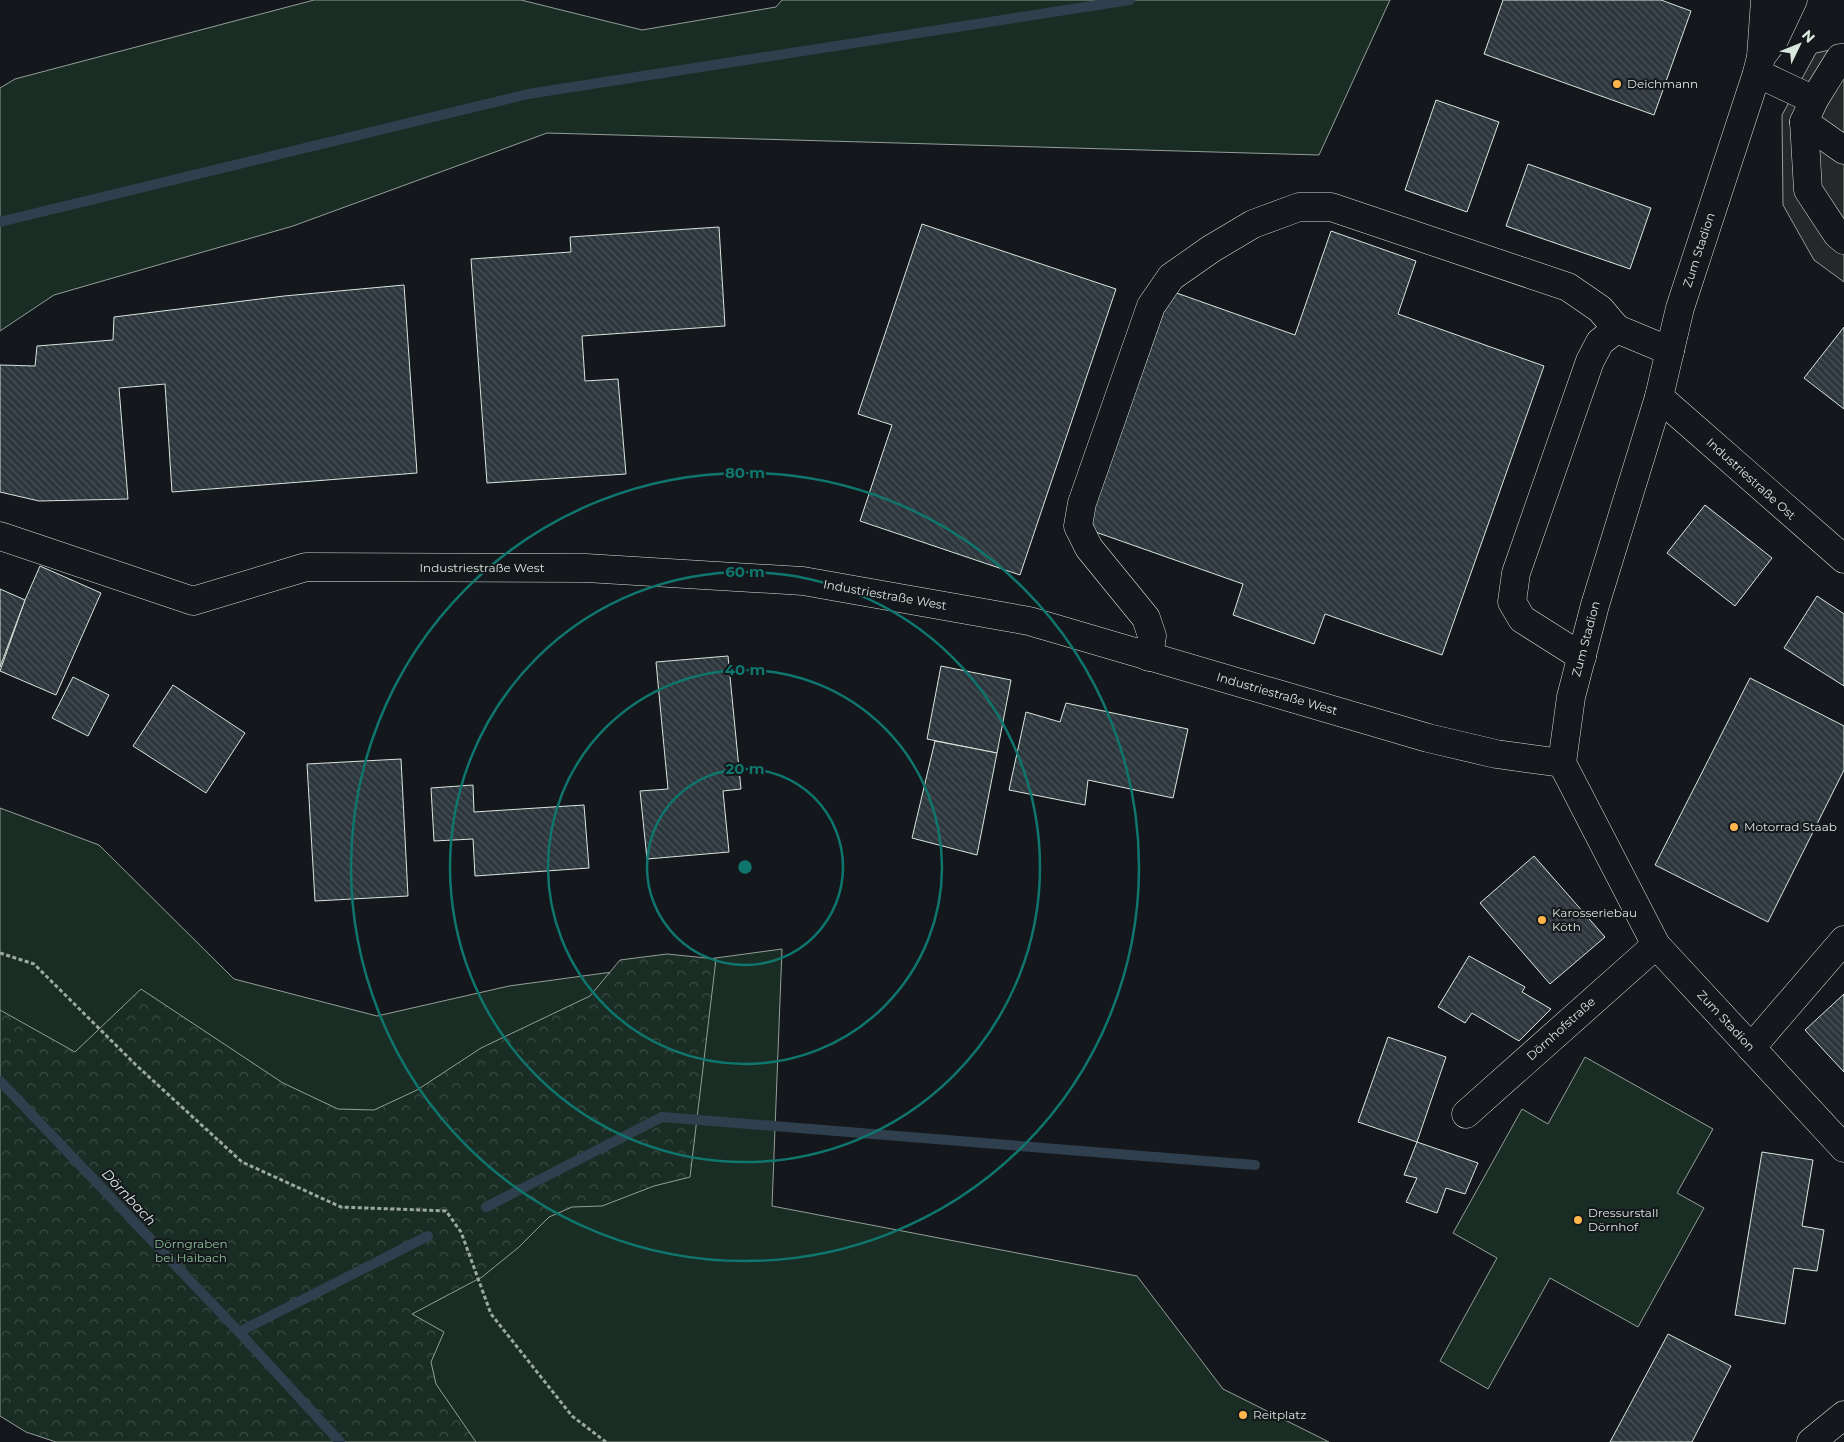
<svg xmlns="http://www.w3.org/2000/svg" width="1844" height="1442" font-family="Montserrat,sans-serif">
<defs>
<pattern id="park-crowns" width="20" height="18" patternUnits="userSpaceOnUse" patternTransform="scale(1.25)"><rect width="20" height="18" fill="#1a2d24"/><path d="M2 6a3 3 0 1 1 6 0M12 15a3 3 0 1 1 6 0" fill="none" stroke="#3b4b43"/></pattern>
<pattern id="building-back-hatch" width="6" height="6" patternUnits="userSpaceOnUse" patternTransform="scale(1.25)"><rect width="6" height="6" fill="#2c363c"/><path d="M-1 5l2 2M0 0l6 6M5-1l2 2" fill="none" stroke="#4a5358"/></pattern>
</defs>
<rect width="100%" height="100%" fill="#14181c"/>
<!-- grass -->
<g fill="#1a2d24" stroke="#939e99">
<polygon points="314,0 521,0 642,30 776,7 782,0 1390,0 1319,155 547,133 293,226 54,295 0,331 0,88 15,79"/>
<polygon points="0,808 99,845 234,979 377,1016 509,986 782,949 772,1206 1137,1276 1223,1389 1329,1442 431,1442 0,1141"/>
<polygon points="1585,1057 1713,1129 1677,1193 1704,1208 1638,1327 1550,1278 1488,1389 1440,1361 1497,1258 1453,1233 1522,1109 1548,1124"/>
</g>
<!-- park -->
<polygon fill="url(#park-crowns)" stroke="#939e99" points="667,954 716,959 690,1177 654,1186 602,1206 572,1207 549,1217 519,1247 482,1277 412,1314 444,1332 431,1362 436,1384 476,1442 56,1442 26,1432 0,1416 0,1010 75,1052 141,989 283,1083 338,1109 374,1110 417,1090 481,1048 590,996 620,960"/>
<!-- parking -->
<polygon fill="#24282b" stroke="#939e99" points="1844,47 1844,282 1814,260 1783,205 1782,115 1816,53"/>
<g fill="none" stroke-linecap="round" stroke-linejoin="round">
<!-- stream -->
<g stroke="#2f3f4d" stroke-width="10">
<polyline points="0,222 528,94 1130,0"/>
<polyline points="0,1081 239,1332 340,1442"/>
<polyline points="486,1207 662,1117 1255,1165"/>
<polyline points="239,1332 428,1236"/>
</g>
</g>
<!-- building -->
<g fill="url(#building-back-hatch)" stroke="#d8e6dc">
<polygon points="1503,0 1661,0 1691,11 1654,115 1484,54"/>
<polygon points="1436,100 1499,122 1467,212 1405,190"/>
<polygon points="1528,164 1651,208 1630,269 1506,226"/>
<polygon points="922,224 1116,289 1020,575 860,521 892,425 858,414"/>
<polygon points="719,227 725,326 582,336 585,381 618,379 626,474 487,483 471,259 571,252 570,237"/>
<polygon points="1331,231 1416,261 1398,314 1544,366 1442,655 1325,614 1314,644 1233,615 1243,584 1087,529 1171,291 1295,335"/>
<polygon points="404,285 417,473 172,492 165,384 119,388 128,499 39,501 0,492 0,365 35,366 37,346 113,340 114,317 284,296"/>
<polygon points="1844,327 1844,409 1804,378"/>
<polygon points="1705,505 1772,558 1735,606 1667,553"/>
<polygon points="40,566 101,593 56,695 0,671 25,600"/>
<polygon points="0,589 25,600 0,667"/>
<polygon points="1817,596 1844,614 1844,686 1784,648"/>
<polygon points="728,656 741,789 723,791 729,852 647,859 640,791 668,789 656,662"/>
<polygon points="941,666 1011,680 997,753 927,739"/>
<polygon points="73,677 109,695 88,736 52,718"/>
<polygon points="1750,678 1844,726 1844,770 1768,922 1655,865"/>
<polygon points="173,685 245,733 206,793 133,746"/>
<polygon points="1066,703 1188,729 1173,798 1088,780 1085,805 1009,790 1026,712 1060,722"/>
<polygon points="935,741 997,753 977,855 912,838"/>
<polygon points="401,759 408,896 315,901 307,764"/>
<polygon points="473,785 474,812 584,805 589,868 475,876 473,839 434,841 431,788"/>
<polygon points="1534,856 1605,937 1550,984 1480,903"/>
<polygon points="1469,956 1525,987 1522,992 1551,1009 1519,1041 1472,1013 1465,1023 1438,1007"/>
<polygon points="1844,994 1844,1072 1805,1030"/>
<polygon points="1388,1037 1446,1057 1417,1142 1358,1122"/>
<polygon points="1417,1142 1478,1163 1465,1194 1446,1188 1437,1213 1406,1202 1417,1178 1404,1175"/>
<polygon points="1762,1152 1813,1160 1802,1226 1824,1230 1817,1271 1794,1268 1785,1324 1735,1315"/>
<polygon points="1668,1334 1731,1366 1692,1442 1610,1442"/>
</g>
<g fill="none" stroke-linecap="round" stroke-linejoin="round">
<defs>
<g id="minor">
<polyline points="1765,0 1761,57 1757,73 1680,308 1659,397 1595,605 1571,697 1562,763 1656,945 1844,1148"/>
<polyline points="1761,57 1774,40 1793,0"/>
<polyline points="1844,58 1840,58 1814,100 1804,122 1844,150"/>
<polyline points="1757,73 1814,100"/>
<polyline points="1804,122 1808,190 1837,234 1844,240"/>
<polyline points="1659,397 1844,559"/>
<polyline points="0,536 193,601 306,567 586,568 803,581 1029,621 1428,738 1496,754 1562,763"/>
<polyline points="1149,657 1152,636 1146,618 1089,548 1078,526 1082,503 1151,306 1171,277 1211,249 1253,224 1299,207 1331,207 1568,287 1600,309 1617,329"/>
<polyline points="1582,657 1522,619 1512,602 1516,573 1590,361 1600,342 1617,329 1670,351"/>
<polyline points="1751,1048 1844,940"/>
<polyline points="1466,1114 1656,945"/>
<polyline points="1811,1442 1844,1415"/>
</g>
</defs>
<!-- minor casing -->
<use href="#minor" stroke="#d8e6dc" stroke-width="29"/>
<!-- path -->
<polyline stroke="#9da8a2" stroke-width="3" stroke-dasharray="4 2.5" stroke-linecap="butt" points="0,953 34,964 136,1065 242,1162 341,1207 446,1211 461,1232 491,1314 572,1416 606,1442"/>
<!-- minor -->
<use href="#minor" stroke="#14181c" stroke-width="28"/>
</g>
<!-- distance rings -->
<g fill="none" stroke="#0f766e" stroke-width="2.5">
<circle cx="745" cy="867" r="98"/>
<circle cx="745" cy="867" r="197"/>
<circle cx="745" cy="867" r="295"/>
<circle cx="745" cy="867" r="394"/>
</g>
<!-- markers -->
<g fill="#ffb74d" stroke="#14181c" stroke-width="2">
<circle cx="1617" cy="84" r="5"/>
<circle cx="1734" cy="827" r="5"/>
<circle cx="1542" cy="920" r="5"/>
<circle cx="1578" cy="1220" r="5"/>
<circle cx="1243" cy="1415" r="5"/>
</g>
<g text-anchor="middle" stroke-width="4" stroke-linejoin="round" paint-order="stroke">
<!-- poi labels -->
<g font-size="12" fill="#d8e6dc" stroke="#14181c" text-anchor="start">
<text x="1627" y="88">Deichmann</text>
<text x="1744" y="831">Motorrad Staab</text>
<text x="1552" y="917">Karosseriebau<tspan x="1552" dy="14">Köth</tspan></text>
<text x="1588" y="1217">Dressurstall<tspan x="1588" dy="14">Dörnhof</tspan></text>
<text x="1253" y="1419">Reitplatz</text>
</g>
<!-- street labels -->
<g font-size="12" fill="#d8e6dc" stroke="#14181c">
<text transform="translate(1699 250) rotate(-72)" y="4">Zum Stadion</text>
<text transform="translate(1751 479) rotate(42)" y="4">Industriestraße Ost</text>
<text x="482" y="572">Industriestraße West</text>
<text transform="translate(885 595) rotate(10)" y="4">Industriestraße West</text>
<text transform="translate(1586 639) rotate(-75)" y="4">Zum Stadion</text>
<text transform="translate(1277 694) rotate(16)" y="4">Industriestraße West</text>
<text transform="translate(1726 1021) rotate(47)" y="4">Zum Stadion</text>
<text transform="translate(1561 1029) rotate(-42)" y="4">Dörnhofstraße</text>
</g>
<!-- park labels -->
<g font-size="12" fill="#8ac095" stroke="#14181c">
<text x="191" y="1248">Dörngraben<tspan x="191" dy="14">bei Haibach</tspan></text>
</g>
<!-- water labels -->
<g font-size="14" font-style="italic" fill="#d8e6dc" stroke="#14181c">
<text transform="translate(129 1197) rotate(47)" y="5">Dörnbach</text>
</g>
</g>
<circle cx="745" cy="867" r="8" fill="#0f766e" stroke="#14181c" stroke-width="2.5"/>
<g font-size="15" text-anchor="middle" font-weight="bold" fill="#0f766e" stroke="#14181c" stroke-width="4" stroke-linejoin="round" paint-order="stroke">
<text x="745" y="478">80 m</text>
<text x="745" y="577">60 m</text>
<text x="745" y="675">40 m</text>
<text x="745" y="774">20 m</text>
</g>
<!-- north arrow -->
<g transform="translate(1799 45) rotate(47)" stroke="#14181c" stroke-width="4" paint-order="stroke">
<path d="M0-4L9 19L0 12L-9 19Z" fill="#d8e6dc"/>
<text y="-8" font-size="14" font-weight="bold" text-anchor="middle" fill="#d8e6dc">N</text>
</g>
</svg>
